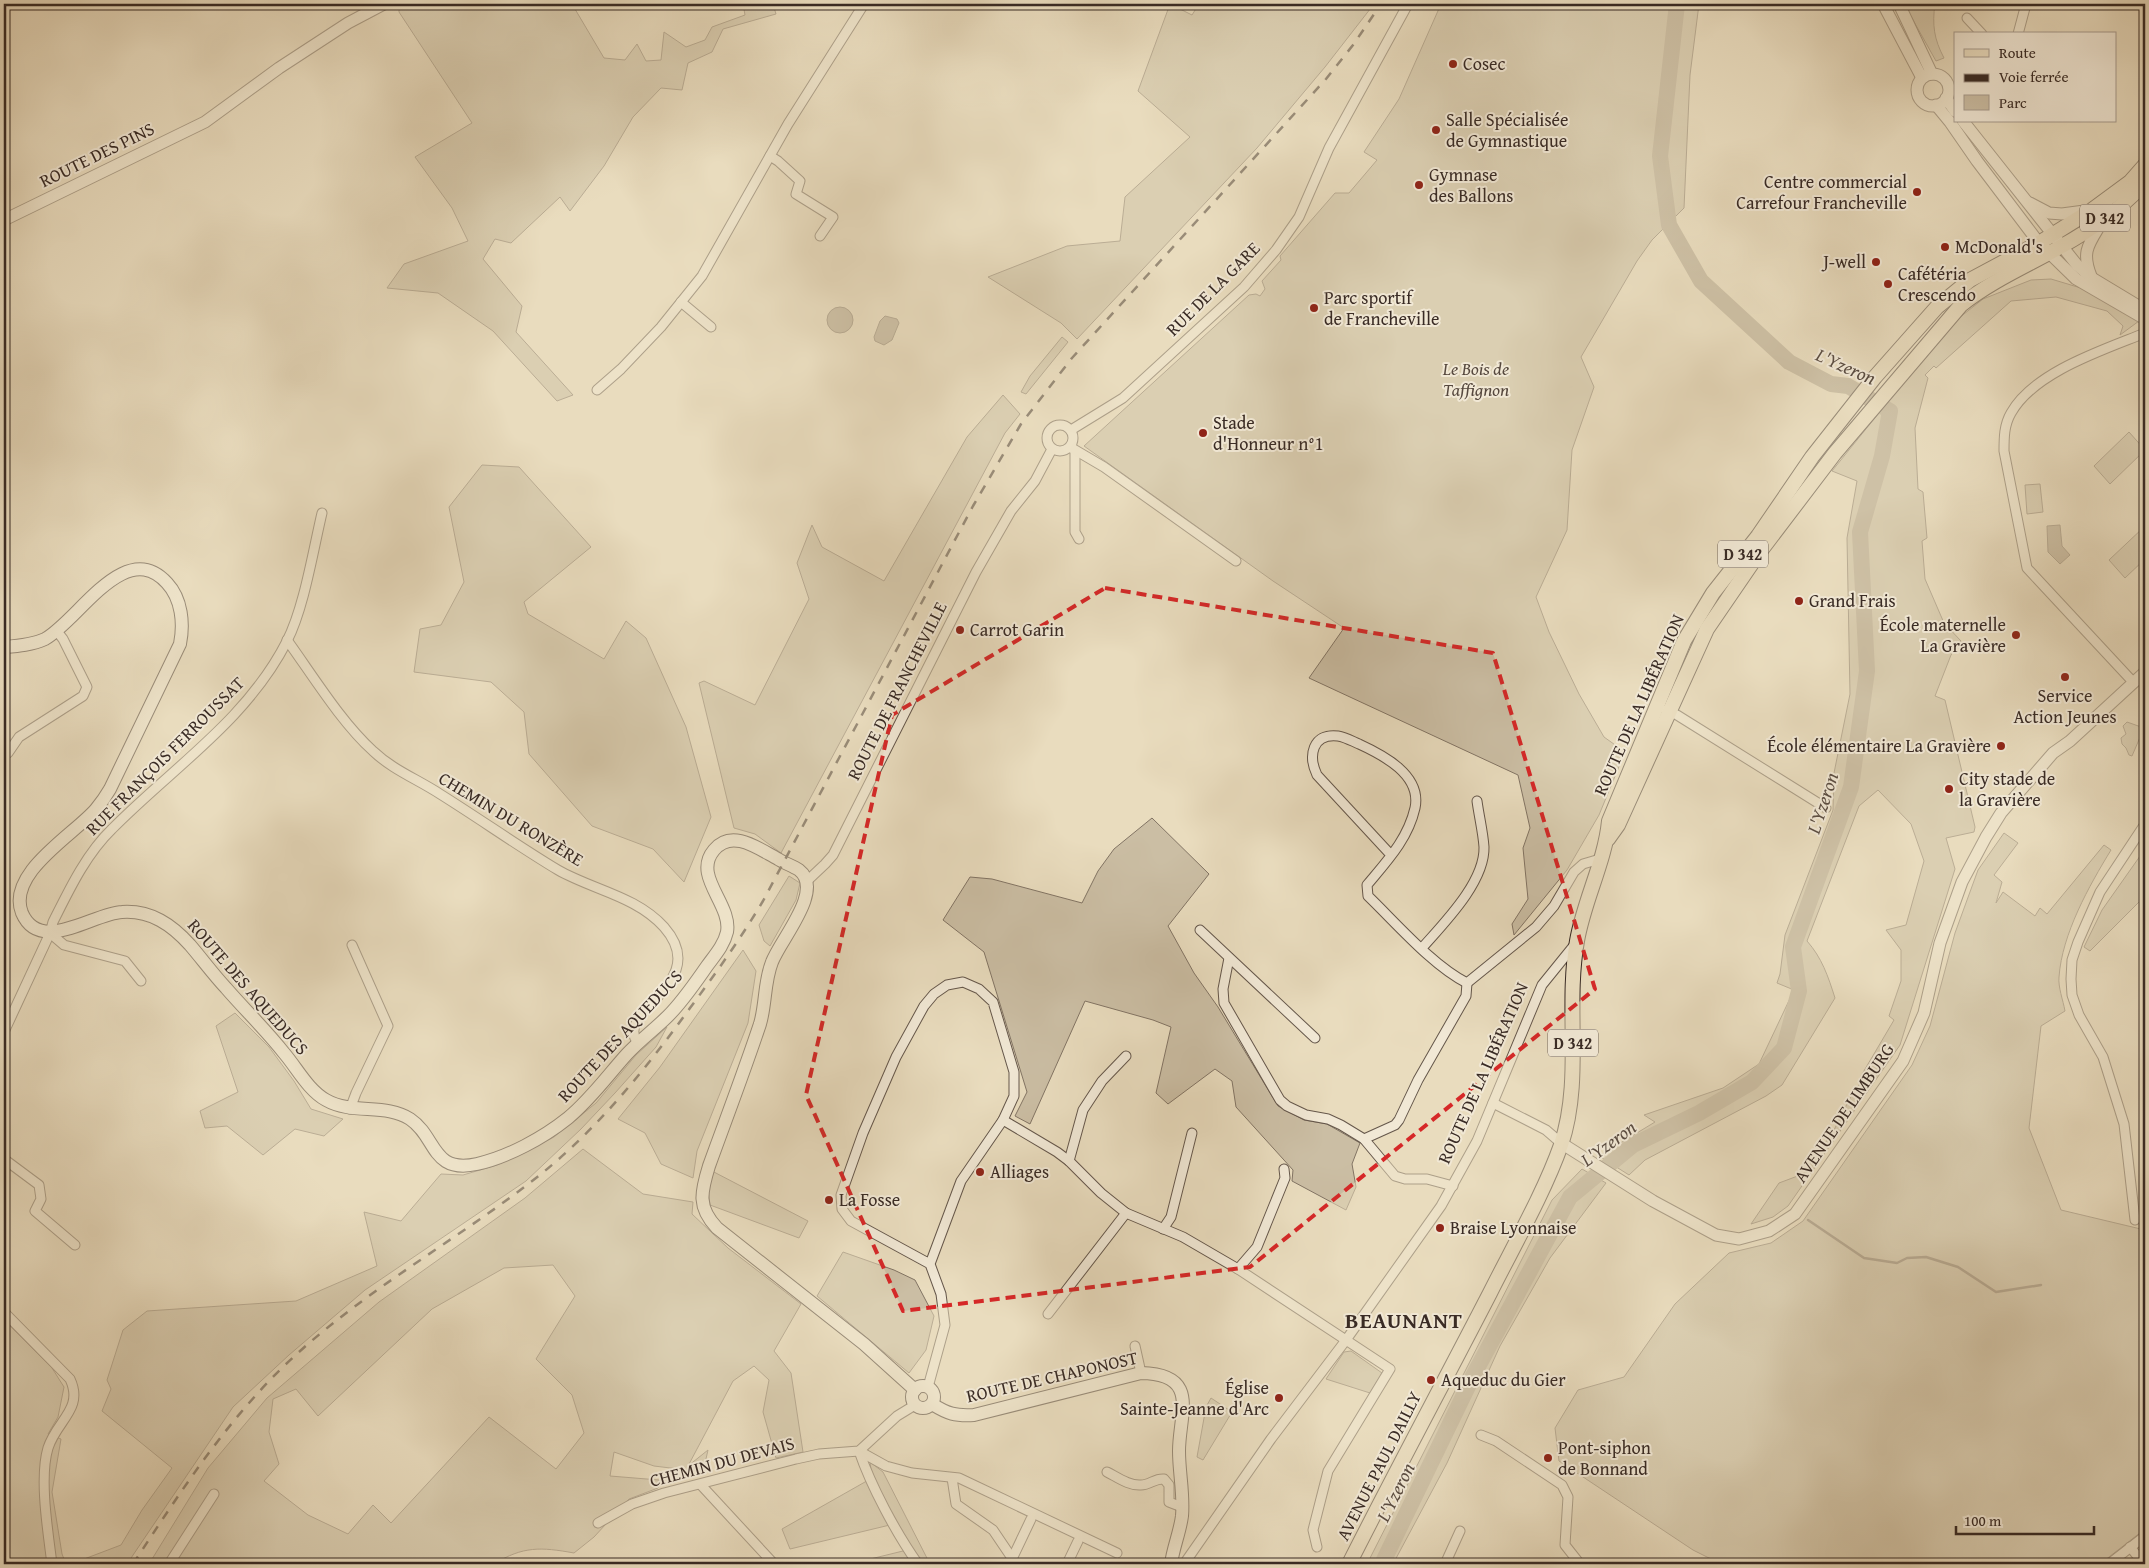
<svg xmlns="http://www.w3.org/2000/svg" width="2149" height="1568" font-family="'Gentium Book Plus',serif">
<rect width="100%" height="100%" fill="#e9dcbe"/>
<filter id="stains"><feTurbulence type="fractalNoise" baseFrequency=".004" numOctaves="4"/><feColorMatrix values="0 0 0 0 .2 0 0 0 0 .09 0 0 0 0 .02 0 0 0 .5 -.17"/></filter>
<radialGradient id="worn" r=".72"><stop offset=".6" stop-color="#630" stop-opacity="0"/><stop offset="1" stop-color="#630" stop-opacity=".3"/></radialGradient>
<!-- green -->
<g fill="#cbbea4" stroke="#827464" fill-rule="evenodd">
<polygon points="399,4 572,4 604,58 625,60 637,44 646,61 661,60 664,32 686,47 705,40 712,27 745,15 743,4 773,4 776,14 723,29 712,52 688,63 682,90 661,88 633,117 604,166 570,211 560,197 511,243 495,239 483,259 522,306 516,332 573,395 557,401 493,331 438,293 387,288 404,264 468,241 452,208 415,157 472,123 399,12"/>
<polygon points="1170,4 1192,15 1199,4 1374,4 1325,67 1257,148 1077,339 1061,323 988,277 1067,246 1120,241 1125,197 1190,137 1138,91"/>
<polygon points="1441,4 1699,4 1690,75 1684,208 1652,240 1637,261 1581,357 1594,387 1572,450 1567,530 1536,597 1549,632 1579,694 1604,737 1625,752 1599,815 1567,870 1514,935 1512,924 1528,899 1523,848 1530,828 1518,775 1309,678 1344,628 1273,581 1084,446 1249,295 1256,294 1260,296 1265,289 1262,281 1281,260 1280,256 1335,193 1349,193 1377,160 1364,152 1399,99"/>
<path d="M1904,4H1935C1932,25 1934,39 1944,58L1936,61Z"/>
<path d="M2051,279L2081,288L2139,321L2120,335L2123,326L2107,311L2056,297L2011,301L1936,368L1934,366L1925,375L1928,378L1915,428L1918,489L1923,492L1927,538L1922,541L1925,579L1944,623L1961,641L1951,655L1935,696L1945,700L1975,827L1974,832L1946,838L1955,869L1900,1045L1788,1206L1773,1217L1751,1224L1779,1183L1803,1174L1834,1130L1854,1090L1857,1089L1860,1083L1858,1081L1894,1020L1889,1016L1901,981V950L1886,930L1906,925L1924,861L1911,824L1878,790L1859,806L1807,941C1822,958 1828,976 1835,998L1782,1085L1766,1096L1645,1160L1629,1175L1599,1156L1655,1122L1644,1115L1723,1088L1759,1064L1794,990L1777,983L1780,974L1785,935L1833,810L1834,773L1850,694L1847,538L1857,481L1832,471L1950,325L1983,299L2031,280Z"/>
<polygon points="1062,337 1068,342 1026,394 1021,392 1030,376"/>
<polygon points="1003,395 1020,414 1005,433 781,853 755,834 734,828 699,683 704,681 755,705 809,599 797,563 812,525 822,547 884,581 967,437"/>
<polygon points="2129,432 2145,450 2110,484 2094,466"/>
<polygon points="482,465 519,467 591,547 524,602 528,614 604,659 626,621 646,638 686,727 711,817 684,882 653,849 592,826 529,754 524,712 491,682 414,672 420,629 441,625 464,582 449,507"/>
<polygon points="2040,484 2043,512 2027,514 2025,485"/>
<polygon points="2144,527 2145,559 2125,578 2109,560"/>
<polygon points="2127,722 2144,728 2132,756 2129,755 2126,748 2122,744 2121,738 2126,734 2123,726"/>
<polygon points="1152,818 1209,874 1168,926 1194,973 1218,1007 1278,1106 1304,1120 1327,1124 1360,1143 1352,1164 1356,1187 1346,1210 1292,1181 1293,1170 1236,1107 1232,1081 1215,1069 1168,1104 1156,1093 1171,1027 1153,1020 1085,1001 1030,1124 1015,1116 1027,1092 984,952 943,920 970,877 992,879 1082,903 1098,871 1114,849"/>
<path d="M2004,833L2018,843L1994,875L2002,882L1996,903L2003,892L2035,916L2040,908L2047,914L2104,845L2111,850C2089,886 2062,934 2059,977C2058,987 2063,1000 2065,1011L2041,1026L2029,1128L2061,1210L2145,1230V1529L2100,1564H1721L1693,1550L1559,1461L1555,1428L1578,1390L1624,1377L1675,1304L1729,1253L1771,1243L1803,1221L1912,1065L1930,1026L1955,933L1978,870Z"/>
<polygon points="2145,849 2145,896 2090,951 2084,947 2102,910"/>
<polygon points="789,876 800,883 796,900 770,946 764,941 759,925"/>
<polygon points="743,950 756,971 748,1023 697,1151 693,1178 661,1164 645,1133 618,1119 660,1067"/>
<polygon points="235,1013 269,1047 294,1081 311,1109 343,1119 324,1136 295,1129 263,1155 227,1126 205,1128 200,1111 238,1092 216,1026"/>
<polygon points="667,1027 656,1047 615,1093 581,1129 526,1181 365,1290 289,1355 233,1407 127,1564 71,1564 121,1545 142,1510 172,1468 102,1411 111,1389 107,1380 123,1330 147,1311 296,1301 377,1266 364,1212 401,1221 441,1174 463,1175 497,1165 554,1137 596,1103 636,1055"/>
<path d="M583,1149L643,1194L693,1202L692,1214L728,1248L801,1304L774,1351L791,1373L803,1452L776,1458L763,1412L769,1380L754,1366L733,1381L688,1466L708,1450L703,1472L654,1466L614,1452L610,1476L659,1480L658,1488L629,1499L594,1537L574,1553C541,1547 523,1546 494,1564H149L208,1468L267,1398L379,1302L525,1198ZM553,1265L575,1296L536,1359L572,1395L584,1433L556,1469L489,1417L391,1523L373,1505L348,1534L308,1515L264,1481L279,1464L269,1432L273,1399L296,1389L318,1416L432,1309L504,1268Z"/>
<polygon points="1582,1169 1606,1183 1550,1258 1500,1346 1447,1463 1393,1564 1367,1564 1552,1200"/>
<polygon points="712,1171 808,1221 799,1238 710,1205 708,1189"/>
<polygon points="843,1252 894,1270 915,1280 934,1316 926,1350 909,1373 817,1296"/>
<polygon points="4,1320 52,1368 64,1387 58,1417 48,1434 61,1439 52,1492 62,1554 66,1564 4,1564"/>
<polygon points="1351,1351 1382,1373 1370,1393 1326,1379 1344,1352"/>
<polygon points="1211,1398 1232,1412 1203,1460 1197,1457 1206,1407"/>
<polygon points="870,1462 883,1472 930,1564 850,1564 907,1550 894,1524 790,1549 782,1529 872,1478"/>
</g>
<!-- water -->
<g fill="#ada08a" stroke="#7f7162">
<circle cx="840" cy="320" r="13"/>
<polygon points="885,316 897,319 899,323 892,340 884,345 875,341 874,337 880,321"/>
<polygon points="2060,525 2062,546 2070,555 2060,564 2048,552 2047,526"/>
</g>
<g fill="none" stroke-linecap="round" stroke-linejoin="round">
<!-- stream -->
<polyline stroke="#7f7162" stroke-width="2.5" points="1808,1220 1864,1258 1897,1263 1907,1258 1926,1257 1958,1267 1996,1292 2041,1285"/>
<!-- river -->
<polyline stroke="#ada08a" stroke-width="16" points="1382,1564 1474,1374 1570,1197 1633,1145 1699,1113 1752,1082 1784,1048 1799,991 1793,947 1851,787 1867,671 1860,532 1882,456 1890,411 1848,386 1831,384 1789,362 1701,281 1669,225 1660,156 1677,4"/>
<defs>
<g id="minor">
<polyline points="1967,18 1982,34"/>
<polyline points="2018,34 2026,4"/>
<polyline points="770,156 778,161 800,181 796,194 833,217 820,236"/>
<polyline points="681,302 711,327"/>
<polyline points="597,390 621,369 661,327 702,276 788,124 864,4"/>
<circle cx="1060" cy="438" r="13"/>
<polyline points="1071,430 1123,398 1244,287 1276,250 1299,217 1329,148 1408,4"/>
<polyline points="1070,447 1104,467 1236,561"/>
<polyline points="1075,451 1075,532 1079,539"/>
<path d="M287,640C313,676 341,722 373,751C393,770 417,779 440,794C480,819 518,846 558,870C593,890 636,896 664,927C714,984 612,1011 638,1043"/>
<path d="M2134,683L2027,568L2004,451C2004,438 2004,425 2011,413C2034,372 2103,350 2145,333"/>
<polyline points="1666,710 1677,715 1826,808"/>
<polyline points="8,753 19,737 83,696 87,687 63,639 56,630"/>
<path d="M1391,855L1317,775C1308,756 1312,733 1338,736C1345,737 1352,741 1359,744C1383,755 1422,775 1415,808C1408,839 1387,861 1367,885L1368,896C1396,923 1433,966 1467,983L1536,927L1554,906L1574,872L1583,864L1600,859"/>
<polyline points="807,881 825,864 833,855 976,572 1011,511 1035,481 1052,449"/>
<polyline points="1200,930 1315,1038"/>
<polyline points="50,933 64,945 125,961 141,981"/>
<path d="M1422,948C1444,923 1485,882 1484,847C1483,832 1479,816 1477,801"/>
<polyline points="1229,958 1223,989 1224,1003 1280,1100 1287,1106 1306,1115 1328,1119 1341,1125 1364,1139 1395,1176 1405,1179 1427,1179 1453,1186"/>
<path d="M4,1032L50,933L53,922C69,890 86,854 112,829C172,768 247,720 287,641C304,608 313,551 322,513"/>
<polyline points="1493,1103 1546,1130 1561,1143"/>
<polyline points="350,1109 356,1093 388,1026 352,945"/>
<polyline points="1003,1120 1057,1152 1069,1161 1101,1193 1126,1213 1183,1237 1238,1269 1390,1369 1328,1471 1313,1530 1317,1547"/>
<polyline points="1364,1139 1395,1125 1399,1120 1418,1080 1466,996 1467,983"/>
<polyline points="4,1159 39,1185 41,1199 35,1211 75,1245"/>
<polyline points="1069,1161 1083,1110 1102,1081 1126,1056"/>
<polyline points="2135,1220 2124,1124 2103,1057 2079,1015 2072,995 2071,979 2072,960 2078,942 2100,892 2145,824"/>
<polyline points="1163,1229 1171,1217 1192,1133"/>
<polyline points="1238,1269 1257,1247 1285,1178 1284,1169"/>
<path d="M4,1312L70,1379C84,1409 57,1420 48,1448C39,1478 48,1532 52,1564"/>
<polyline points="1048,1314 1126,1213"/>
<polyline points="1135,1346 1141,1373"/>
<polyline points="928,1387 945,1325 941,1294 930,1264 961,1181 1003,1120 1014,1096 1014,1072 993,1002 979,989 963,982 947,985 934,994 924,1006 896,1057 863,1133 841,1195 842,1209 851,1221 930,1264"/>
<polyline points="1481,1435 1496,1441 1562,1485 1568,1497 1565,1545 1580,1564"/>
<polyline points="859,1451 886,1466 912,1473 959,1478 1117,1553"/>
<path d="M859,1451C871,1486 896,1533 918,1564"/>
<path d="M1107,1472C1117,1477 1129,1486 1141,1485C1150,1485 1155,1478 1164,1479L1169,1485V1502L1182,1507"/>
<polyline points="952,1478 956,1504 993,1530 1016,1564"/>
<polyline points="701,1485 774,1564"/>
<polyline points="598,1523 632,1504 664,1493 796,1459 819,1454 859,1451 897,1416 915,1405"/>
<polyline points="2130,1547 2144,1564"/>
<polyline points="1012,1559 1031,1519"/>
<polyline points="169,1564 214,1494"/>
<polyline points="1067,1564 1078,1541"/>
<polyline points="1184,1564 1271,1439 1346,1340 1441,1206 1477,1141 1542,985 1576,943"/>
<polyline points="1445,1564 1460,1531"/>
<polyline points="2109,1564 2145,1536"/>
</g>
<g id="tertiary">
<polyline points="1883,4 1922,78"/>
<polyline points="1899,4 1932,74"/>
<circle cx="1933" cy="90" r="16"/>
<polyline points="1946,98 1955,111"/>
<polyline points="1936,105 1950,122 1977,161 2039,243 2076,279 2145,319"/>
<polyline points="1963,121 2077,265 2092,278 2145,310"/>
<polyline points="2030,203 2049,213 2062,214 2092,210"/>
<polyline points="4,220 205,122 279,68 348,23 384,4"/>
<path d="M2091,276C2081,251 2089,244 2102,222"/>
<polyline points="1561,1143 1653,1201 1716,1235 1739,1239 1769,1231 1795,1214 1903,1061 1924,1013 1940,943 1962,882 1986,837 2001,813 2053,753 2070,741 2145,672"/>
</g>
<g id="secondary">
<path d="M4,647C17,646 32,645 45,639C79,620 125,537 167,583C182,599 184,624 180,644L110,789C106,796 101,803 96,809C75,834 6,873 22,913C40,955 94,913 122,912C151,910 172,925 190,945C202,959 213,974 226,988C245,1010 266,1030 284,1053C297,1068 308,1090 326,1100C352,1115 386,1103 410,1119C437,1137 431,1174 477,1164C508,1157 543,1138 568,1118C591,1099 608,1075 627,1054C640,1040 655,1029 668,1016C683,1001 695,983 707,966C715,955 724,945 727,932C732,904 692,876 714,850C732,828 759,849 778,859C784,863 793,866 799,870C825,890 780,940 772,962C764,982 766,1004 760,1024C744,1072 726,1119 709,1166C701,1192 697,1207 717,1228L864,1344L915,1390"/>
<circle cx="923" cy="1397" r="11"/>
<path d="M932,1404C948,1414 955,1416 974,1415L1141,1373C1201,1374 1179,1414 1179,1451C1179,1473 1184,1494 1182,1516C1180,1532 1173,1548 1171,1564"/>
</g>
<g id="primary">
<path d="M1608,839L1618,825L1707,629L1759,553L1835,453L1961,305C1991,281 2026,266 2060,247C2091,230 2120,209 2145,183"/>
<path d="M1349,1564C1395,1473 1443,1384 1490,1293C1513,1247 1544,1193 1561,1145C1583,1079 1565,1008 1577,941C1584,900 1605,862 1609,821L1684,641L1713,593L1758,536L1812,457L1875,377L1937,307L1970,280L2039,243L2092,210L2130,182L2145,165"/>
</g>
</defs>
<!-- minor casing -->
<use href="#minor" stroke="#65574b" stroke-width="11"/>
<!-- tertiary casing -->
<use href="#tertiary" stroke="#65574b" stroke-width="13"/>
<!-- secondary casing -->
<use href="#secondary" stroke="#392b25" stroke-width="14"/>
<!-- primary casing -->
<use href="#primary" stroke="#392b25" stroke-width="16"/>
<!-- minor -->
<use href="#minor" stroke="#f1e8d5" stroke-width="9"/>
<!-- tertiary -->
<use href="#tertiary" stroke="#f1e8d5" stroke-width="11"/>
<!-- secondary -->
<use href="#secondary" stroke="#f1e8d5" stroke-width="12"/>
<!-- primary -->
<use href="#primary" stroke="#e9dcbe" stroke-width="14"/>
<!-- rail -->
<path stroke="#392b25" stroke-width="2.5" stroke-dasharray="9 9" stroke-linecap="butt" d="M133,1564C179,1494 224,1424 285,1365C358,1295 447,1246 527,1185C592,1136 642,1074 690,1008C716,973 741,938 763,901L973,506L1021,424L1072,358L1326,79L1353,45L1381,4"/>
</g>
<!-- marked area -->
<path d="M0 0H2149V1568H0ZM1105,588L1493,653L1595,989L1250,1267L903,1311L806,1095L892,715Z" fill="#e9dcbe" fill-opacity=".55" fill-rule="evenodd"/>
<path fill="none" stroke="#d62828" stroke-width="4" stroke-dasharray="10 6" stroke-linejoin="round" d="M1105,588L1493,653L1595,989L1250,1267L903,1311L806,1095L892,715Z"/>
<!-- markers -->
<g fill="#8f2418" stroke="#f1e8d5" stroke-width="2">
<circle cx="1453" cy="64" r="5"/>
<circle cx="1436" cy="130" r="5"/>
<circle cx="1419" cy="185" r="5"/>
<circle cx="1917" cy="192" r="5"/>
<circle cx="1945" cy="247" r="5"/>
<circle cx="1876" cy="262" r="5"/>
<circle cx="1888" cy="284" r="5"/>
<circle cx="1314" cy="308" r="5"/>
<circle cx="1203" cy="433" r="5"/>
<circle cx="1799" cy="601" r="5"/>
<circle cx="960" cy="630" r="5"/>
<circle cx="2016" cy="635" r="5"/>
<circle cx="2065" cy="677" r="5"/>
<circle cx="2001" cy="746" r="5"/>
<circle cx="1949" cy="789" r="5"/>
<circle cx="980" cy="1172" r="5"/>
<circle cx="829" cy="1200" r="5"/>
<circle cx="1440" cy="1228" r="5"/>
<circle cx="1431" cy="1380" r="5"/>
<circle cx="1279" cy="1398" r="5"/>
<circle cx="1548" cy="1458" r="5"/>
</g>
<g text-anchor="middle" stroke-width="4" stroke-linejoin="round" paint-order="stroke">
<!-- shield labels -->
<g fill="#f1e8d5" stroke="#70645a" stroke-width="1">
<rect x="2080" y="204.5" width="50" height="27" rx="4"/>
<rect x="1718" y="540.5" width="50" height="27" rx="4"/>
<rect x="1548" y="1029.5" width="50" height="27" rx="4"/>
</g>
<g font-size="16" font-weight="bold" fill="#392b25">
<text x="2105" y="224">D 342</text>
<text x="1743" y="560">D 342</text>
<text x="1573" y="1049">D 342</text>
</g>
<!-- poi labels -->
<g font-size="18" fill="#392b25" stroke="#f1e8d5" text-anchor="start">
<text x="1463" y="70">Cosec</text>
<text x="1446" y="126">Salle Spécialisée<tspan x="1446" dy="21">de Gymnastique</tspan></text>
<text x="1429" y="181">Gymnase<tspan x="1429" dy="21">des Ballons</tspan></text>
<text x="1907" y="188" text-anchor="end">Centre commercial<tspan x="1907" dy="21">Carrefour Francheville</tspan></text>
<text x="1955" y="253">McDonald's</text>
<text x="1866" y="268" text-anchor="end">J-well</text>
<text x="1898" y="280">Cafétéria<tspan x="1898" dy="21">Crescendo</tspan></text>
<text x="1324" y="304">Parc sportif<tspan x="1324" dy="21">de Francheville</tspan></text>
<text x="1213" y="429">Stade<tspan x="1213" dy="21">d'Honneur n°1</tspan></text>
<text x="1809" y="607">Grand Frais</text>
<text x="2006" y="631" text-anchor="end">École maternelle<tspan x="2006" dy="21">La Gravière</tspan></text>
<text x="970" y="636">Carrot Garin</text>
<text x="2065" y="702" text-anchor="middle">Service<tspan x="2065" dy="21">Action Jeunes</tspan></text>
<text x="1991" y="752" text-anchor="end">École élémentaire La Gravière</text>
<text x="1959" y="785">City stade de<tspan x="1959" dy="21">la Gravière</tspan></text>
<text x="990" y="1178">Alliages</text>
<text x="839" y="1206">La Fosse</text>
<text x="1450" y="1234">Braise Lyonnaise</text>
<text x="1441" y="1386">Aqueduc du Gier</text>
<text x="1269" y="1394" text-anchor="end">Église<tspan x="1269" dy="21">Sainte-Jeanne d'Arc</tspan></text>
<text x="1558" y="1454">Pont-siphon<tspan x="1558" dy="21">de Bonnand</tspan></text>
</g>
<!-- street labels -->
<g font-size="18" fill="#392b25" stroke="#f1e8d5">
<text transform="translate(97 155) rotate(-26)" y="6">ROUTE DES PINS</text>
<text transform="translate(1213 289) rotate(-45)" y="6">RUE DE LA GARE</text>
<text transform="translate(897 691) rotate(-63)" y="6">ROUTE DE FRANCHEVILLE</text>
<text transform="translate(1639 705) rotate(-66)" y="6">ROUTE DE LA LIBÉRATION</text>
<text transform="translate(165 756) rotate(-45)" y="6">RUE FRANÇOIS FERROUSSAT</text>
<text transform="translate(511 819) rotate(31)" y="6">CHEMIN DU RONZÈRE</text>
<text transform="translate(248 987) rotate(49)" y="6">ROUTE DES AQUEDUCS</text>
<text transform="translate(620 1036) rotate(-47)" y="6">ROUTE DES AQUEDUCS</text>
<text transform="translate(1483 1073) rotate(-66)" y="6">ROUTE DE LA LIBÉRATION</text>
<text transform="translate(1844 1113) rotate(-56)" y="6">AVENUE DE LIMBURG</text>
<text transform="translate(1052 1377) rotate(-13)" y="6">ROUTE DE CHAPONOST</text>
<text transform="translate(722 1462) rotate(-15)" y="6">CHEMIN DU DEVAIS</text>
<text transform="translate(1379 1466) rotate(-63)" y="6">AVENUE PAUL DAILLY</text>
</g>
<!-- park labels -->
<g font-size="18" font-style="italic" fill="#56483e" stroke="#f1e8d5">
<text x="1476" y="375">Le Bois de<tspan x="1476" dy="21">Taffignon</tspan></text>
</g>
<!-- water labels -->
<g font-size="19" font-style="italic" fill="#5c4e43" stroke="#f1e8d5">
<text transform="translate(1846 366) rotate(24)" y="7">L'Yzeron</text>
<text transform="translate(1822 803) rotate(-72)" y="7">L'Yzeron</text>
<text transform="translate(1608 1143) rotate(-36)" y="7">L'Yzeron</text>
<text transform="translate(1395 1492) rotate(-64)" y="7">L'Yzeron</text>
</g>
<!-- district labels -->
<g font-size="22" font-weight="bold" letter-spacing="1" fill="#392b25" stroke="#f1e8d5">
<text x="1404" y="1328">BEAUNANT</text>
</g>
</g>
<!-- margin -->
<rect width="2149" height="1568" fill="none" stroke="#e9dcbe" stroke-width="20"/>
<rect x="5" y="5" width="2139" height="1558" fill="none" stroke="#392b25" stroke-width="2.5"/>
<rect x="10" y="10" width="2129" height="1548" fill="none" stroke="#392b25"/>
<!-- legend -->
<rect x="1954" y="32" width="162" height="90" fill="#f1e8d5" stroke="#a79c8f"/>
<rect x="1964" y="49" width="25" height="8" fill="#e9dcbe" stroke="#a79c8f"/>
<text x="1999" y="58" font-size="15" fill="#392b25">Route</text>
<rect x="1964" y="74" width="25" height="8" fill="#392b25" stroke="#a79c8f"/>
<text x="1999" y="82" font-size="15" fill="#392b25">Voie ferrée</text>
<rect x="1964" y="95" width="25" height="15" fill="#cbbea4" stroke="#a79c8f"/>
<text x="1999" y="108" font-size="15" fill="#392b25">Parc</text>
<!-- scale -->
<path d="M1956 1526v8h138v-8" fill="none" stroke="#392b25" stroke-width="2.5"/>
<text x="1964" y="1526" font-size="15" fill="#392b25" stroke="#f1e8d5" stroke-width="4" paint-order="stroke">100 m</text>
<rect width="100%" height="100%" filter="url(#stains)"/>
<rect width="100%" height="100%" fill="url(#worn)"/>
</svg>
